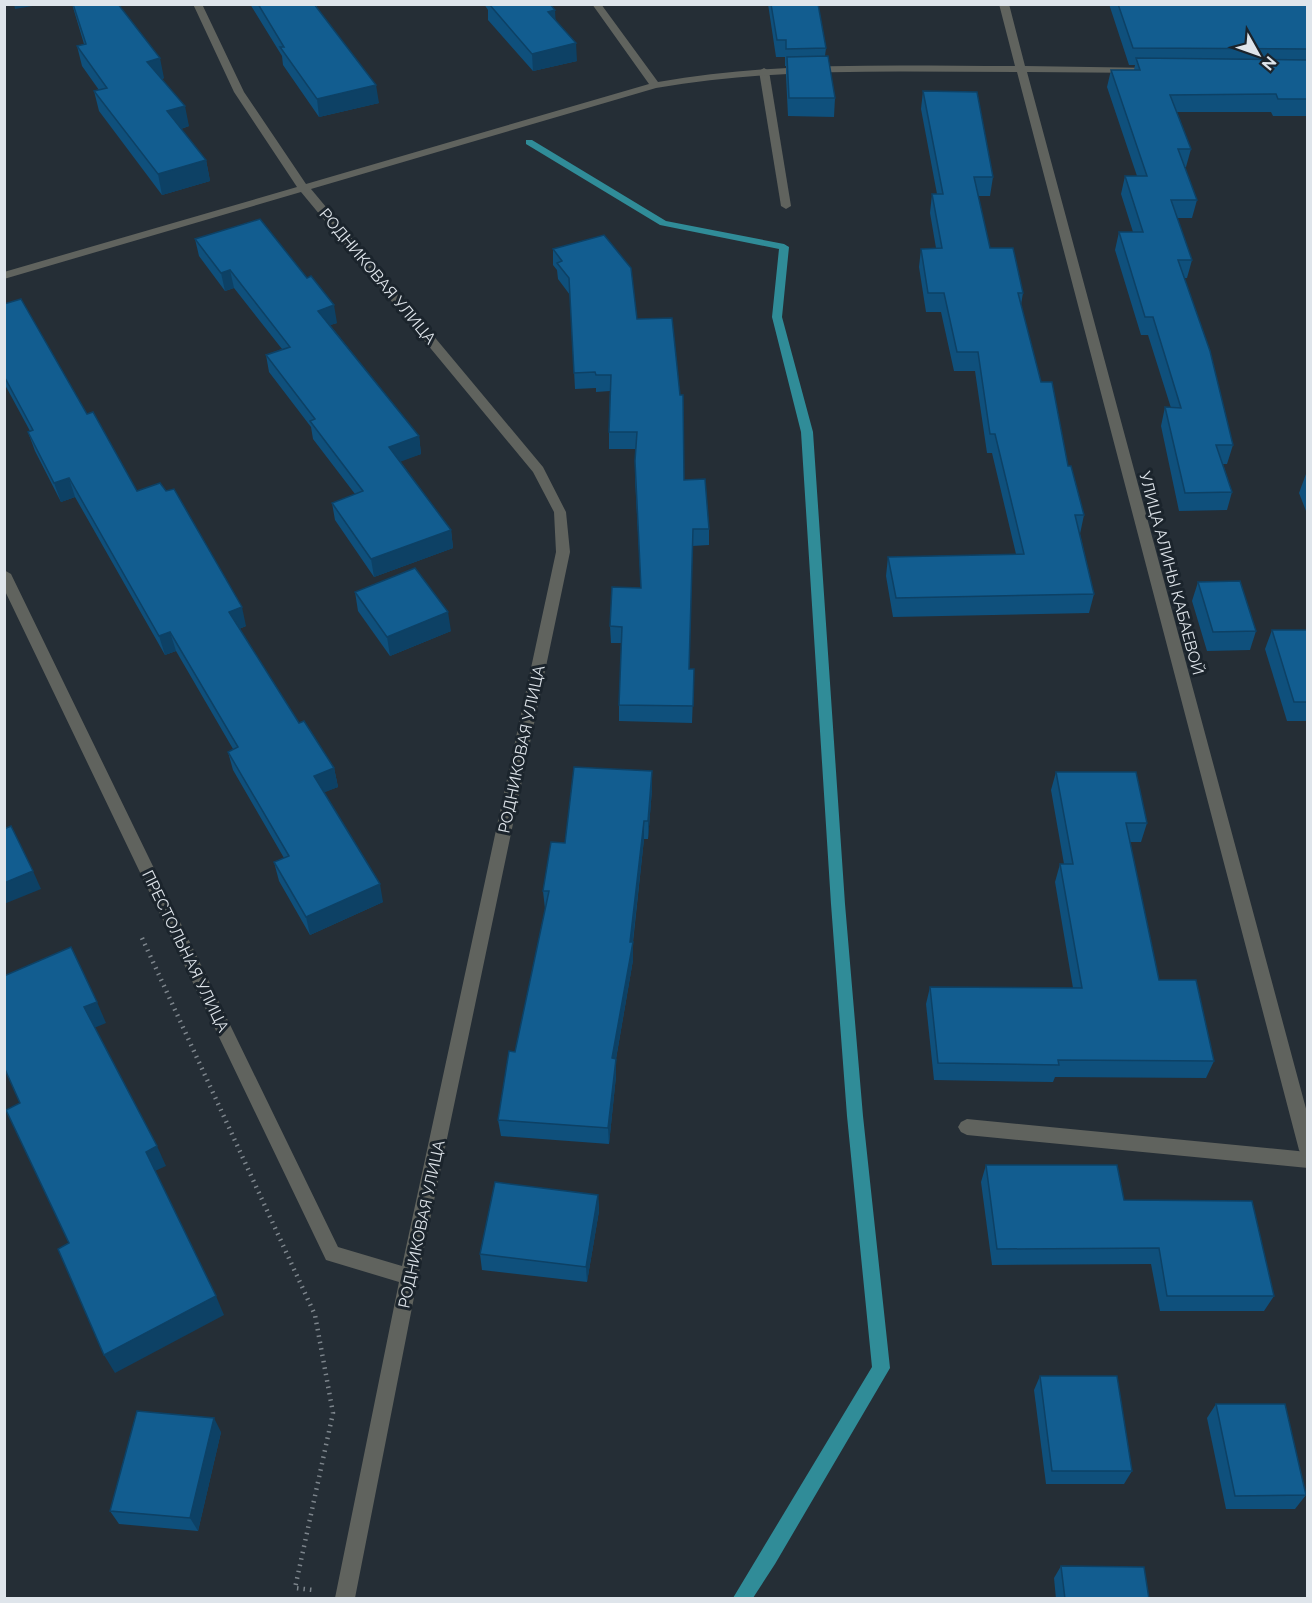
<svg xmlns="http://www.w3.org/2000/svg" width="1312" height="1603" font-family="Raleway,sans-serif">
<rect width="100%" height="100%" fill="#252e36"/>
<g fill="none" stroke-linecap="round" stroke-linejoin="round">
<!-- stream -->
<polygon fill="#308c98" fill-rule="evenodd" points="526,140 532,140 666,221 784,244 789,247 782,317 813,432 845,904 863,1116 890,1368 775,1564 753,1598 733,1598 872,1367 847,1116 831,904 801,432 772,317 779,249 660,225 526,144"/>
<!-- path -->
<polyline stroke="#7d858c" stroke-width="4.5" stroke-dasharray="1.5 5" stroke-linecap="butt" points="142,938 315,1315 333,1413 295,1588 313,1590"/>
<!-- lane -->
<g fill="#60635e" fill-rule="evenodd">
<polygon points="764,68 769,71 791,206 786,209 781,206 759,71"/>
<polygon points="967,1119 1308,1152 1308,1168 967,1135 961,1132 958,1127 961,1122"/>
</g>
<!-- street -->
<path fill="#60635e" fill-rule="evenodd" d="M193,4H202L244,92L306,184L649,84L592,4H601L658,82C775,61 897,66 1015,66L999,4H1009L1025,66L1155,68L1157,70L1152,73L1027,72L1308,1116V1158L1302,1155L1299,1150L1017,72C897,72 775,67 656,88L311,189L543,467L566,512L570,552L418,1277L355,1598H335L399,1282L326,1260L4,589V570L11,574L338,1247L402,1266L556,552L554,512L533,472L301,192L4,279V272L297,187L234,92Z"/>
</g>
<!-- wall -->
<g fill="#0f507c">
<polygon points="72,4 118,4 164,78 162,79 189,126 181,129 206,160 210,181 162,195 99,111 94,91 99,90 82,66 77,46 84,44"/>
<polygon points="250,4 317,4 317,9 379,103 319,117 283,65 282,56"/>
<polygon points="484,4 550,4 556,21 577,61 533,71 488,20 488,10"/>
<polygon points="768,4 818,4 826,48 825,56 835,98 834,117 788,116 786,76 786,66 785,66 785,57 776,57"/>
<polygon points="1109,4 1308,4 1308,116 1273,116 1271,112 1177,112 1191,149 1186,167 1184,167 1197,200 1192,218 1177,218 1192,260 1187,278 1184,278 1233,445 1227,464 1223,464 1232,492 1227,510 1179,511 1161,426 1165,407 1171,408 1148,335 1141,335 1115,250 1119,232 1133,232 1121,194 1125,176 1137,176 1107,87 1111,70 1134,70 1135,65 1129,65"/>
<polygon points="923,91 993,177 990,196 978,196 990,248 1023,293 1021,305 1041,382 1084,515 1080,534 1094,594 1089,613 893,617 886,576 888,557 1016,554 992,453 987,453 975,371 954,371 941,312 926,312 919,267 921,249 936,248 930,213 932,194 937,194 921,109"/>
<polygon points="195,239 337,323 330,325 419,436 421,454 400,461 451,530 453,548 374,577 335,520 332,503 355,494 313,439 311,427 269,372 266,355 282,349 234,288 225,291 199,256"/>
<polygon points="553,249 637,319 684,480 709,529 709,545 692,546 689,669 694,669 692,723 619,721 619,705 622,643 611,643 610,626 641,588 635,478 635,449 609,449 609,432 610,391 596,392 596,388 575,389 570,295 558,279 557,270 553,265"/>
<polygon points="4,304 87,414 137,491 246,626 239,629 299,723 334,768 338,787 324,792 383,902 310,935 279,881 274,862 284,858 233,770 228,752 233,749 176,651 165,655 75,497 61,502 35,451 28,432 30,431 4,383"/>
<polygon points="1306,474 1308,474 1308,516 1299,493"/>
<polygon points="1198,582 1256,631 1250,650 1207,651 1192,601"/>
<polygon points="355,592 451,631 390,656 358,611"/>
<polygon points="1272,630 1308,630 1308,721 1287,721 1265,649"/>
<polygon points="652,771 652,789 648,839 644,839 633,942 633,960 616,1059 616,1076 609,1144 501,1136 498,1120 515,1052 545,909 543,891 565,843"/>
<polygon points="1056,772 1147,823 1141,842 1130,842 1159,980 1214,1061 1206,1078 1055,1077 1053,1082 934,1080 926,1004 930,987 1073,988 1055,882 1060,864 1064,864 1051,790"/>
<polygon points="986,1165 1124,1200 1274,1296 1264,1311 1160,1311 1151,1264 992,1265 981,1182"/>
<polygon points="598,1195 599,1211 587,1282 482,1270 480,1254"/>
<polygon points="1040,1376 1132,1471 1124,1484 1046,1484 1034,1390"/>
<polygon points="1216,1404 1306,1495 1295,1509 1226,1509 1207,1418"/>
<polygon points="221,1432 198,1531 119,1524 110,1511"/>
<polygon points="1061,1566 1149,1599 1056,1599 1054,1578"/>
</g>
<!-- shaded-wall -->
<g fill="#0d4165">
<polygon points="14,4 44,4 15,9"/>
<polygon points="555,10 556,28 548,12"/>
<polygon points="576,43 577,61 533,71 532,54"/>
<polygon points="160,58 164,78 152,82 147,62"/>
<polygon points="376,85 379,103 319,117 317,99"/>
<polygon points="185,106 189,126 171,132 167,111"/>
<polygon points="206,160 210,181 162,195 158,174"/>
<polygon points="230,270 234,288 225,291 221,273"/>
<polygon points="334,305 337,323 321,328 318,311"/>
<polygon points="419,436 421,454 392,465 389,447"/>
<polygon points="69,478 75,497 61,502 54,483"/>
<polygon points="451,530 453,548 374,577 371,559"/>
<polygon points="242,607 246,626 234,631 229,612"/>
<polygon points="448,612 451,631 390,656 387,637"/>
<polygon points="170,632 176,651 165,655 159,636"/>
<polygon points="334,768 338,787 318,795 314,776"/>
<polygon points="652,771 652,789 648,839 648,821"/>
<polygon points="644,821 644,839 632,948 633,942 633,960 613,1076 612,1058 630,942"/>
<polygon points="33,871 41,889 4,904 4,883"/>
<polygon points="380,884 383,902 310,935 306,917"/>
<polygon points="97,1002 106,1023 94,1028 84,1007"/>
<polygon points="616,1059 616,1076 609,1144 608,1128"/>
<polygon points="157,1146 166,1166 155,1171 146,1152"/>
<polygon points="598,1195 599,1211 587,1282 586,1267"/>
<polygon points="216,1296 224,1315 115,1373 104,1355"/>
<polygon points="214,1418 221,1432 198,1531 190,1518"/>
</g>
<!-- building -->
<g fill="#125d90" stroke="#0d4165" stroke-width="1.5">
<polygon points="73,4 118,4 160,58 147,62 185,106 167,111 206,160 158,174 94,91 107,88 77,46 86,44"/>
<polygon points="258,4 314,4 376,85 317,99 280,47 284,47"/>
<polygon points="489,4 550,4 555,10 548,12 576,43 532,54"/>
<polygon points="771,4 818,4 826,48 786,49 786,40 777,40"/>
<polygon points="1118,4 1308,4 1308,49 1133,48"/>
<polygon points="828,56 835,98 789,98 787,57"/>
<polygon points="1136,58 1308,60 1308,99 1278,99 1276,94 1170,95 1191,149 1178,149 1197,200 1171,200 1192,260 1178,260 1210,351 1233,445 1216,445 1232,492 1185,493 1165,407 1181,408 1153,317 1145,317 1119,232 1143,232 1125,176 1147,176 1111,70 1140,70"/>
<polygon points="923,91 977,92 993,177 974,177 990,248 1013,248 1023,293 1018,293 1041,382 1052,382 1068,466 1071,466 1084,515 1075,515 1094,594 896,598 888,557 1024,554 995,434 990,434 978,352 957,352 944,293 928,293 921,249 942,248 932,194 943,194"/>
<polygon points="260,219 307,278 311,276 334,305 318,311 419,436 389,447 451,530 371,559 332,503 363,491 310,421 315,419 266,355 290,347 230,270 221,273 195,239"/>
<polygon points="604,235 631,268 637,319 672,318 680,395 683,395 684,480 705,479 709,529 693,529 689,669 694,669 693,706 619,705 622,627 610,626 612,587 641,588 635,461 637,432 609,432 611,375 596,375 595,372 574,373 569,278 557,263 562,261 553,249"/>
<polygon points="21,299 87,414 93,412 137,491 160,483 166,491 174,489 242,607 229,612 299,723 304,721 334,768 314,776 380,884 306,917 274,862 289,856 228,752 238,747 170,632 159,636 69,478 54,483 28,432 33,430 4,376 4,304"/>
<polygon points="415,568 448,612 387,637 355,592"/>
<polygon points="1240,581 1256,631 1213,632 1198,582"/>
<polygon points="1272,630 1308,630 1308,702 1294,702"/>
<polygon points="574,767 652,771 648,821 644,821 630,942 633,942 612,1058 616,1059 608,1128 498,1120 509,1051 515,1052 549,891 543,891 551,842 565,843"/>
<polygon points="1056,772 1136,772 1147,823 1126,823 1159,980 1196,980 1214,1061 1058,1060 1059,1065 938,1063 930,987 1082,988 1060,864 1073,864"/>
<polygon points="11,826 33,871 4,883 4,829"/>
<polygon points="71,947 97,1002 84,1007 157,1146 146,1152 216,1296 104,1355 58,1249 69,1243 6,1110 20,1103 4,1067 4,976"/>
<polygon points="986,1165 1117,1165 1124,1200 1252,1201 1274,1296 1167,1296 1159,1248 997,1249"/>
<polygon points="495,1182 598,1195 586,1267 480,1254"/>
<polygon points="1040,1376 1117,1376 1132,1471 1052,1471"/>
<polygon points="1216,1404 1285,1404 1306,1495 1235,1496"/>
<polygon points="137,1411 214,1418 190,1518 110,1511"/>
<polygon points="1061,1566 1144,1567 1149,1599 1065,1599"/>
</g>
<g text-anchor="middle" stroke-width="6" stroke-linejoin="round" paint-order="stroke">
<!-- street labels -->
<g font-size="16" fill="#dfe5eb" stroke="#1b242c">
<text transform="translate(378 276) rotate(50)" y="6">РОДНИКОВАЯ УЛИЦА</text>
<text transform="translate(1172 573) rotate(75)" y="6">УЛИЦА АЛИНЫ КАБАЕВОЙ</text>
<text transform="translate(521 749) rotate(-78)" y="6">РОДНИКОВАЯ УЛИЦА</text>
<text transform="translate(186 951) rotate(64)" y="6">ПРЕСТОЛЬНАЯ УЛИЦА</text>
<text transform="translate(421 1224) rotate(-78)" y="6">РОДНИКОВАЯ УЛИЦА</text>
</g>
</g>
<!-- border -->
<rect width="1312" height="1603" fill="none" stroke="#dfe5eb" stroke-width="12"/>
<!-- north arrow -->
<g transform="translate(1258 54) rotate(130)" stroke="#1b242c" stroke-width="4.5" paint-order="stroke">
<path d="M0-4.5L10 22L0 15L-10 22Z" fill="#dfe5eb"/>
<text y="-9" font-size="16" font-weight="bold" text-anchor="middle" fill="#dfe5eb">N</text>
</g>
</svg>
